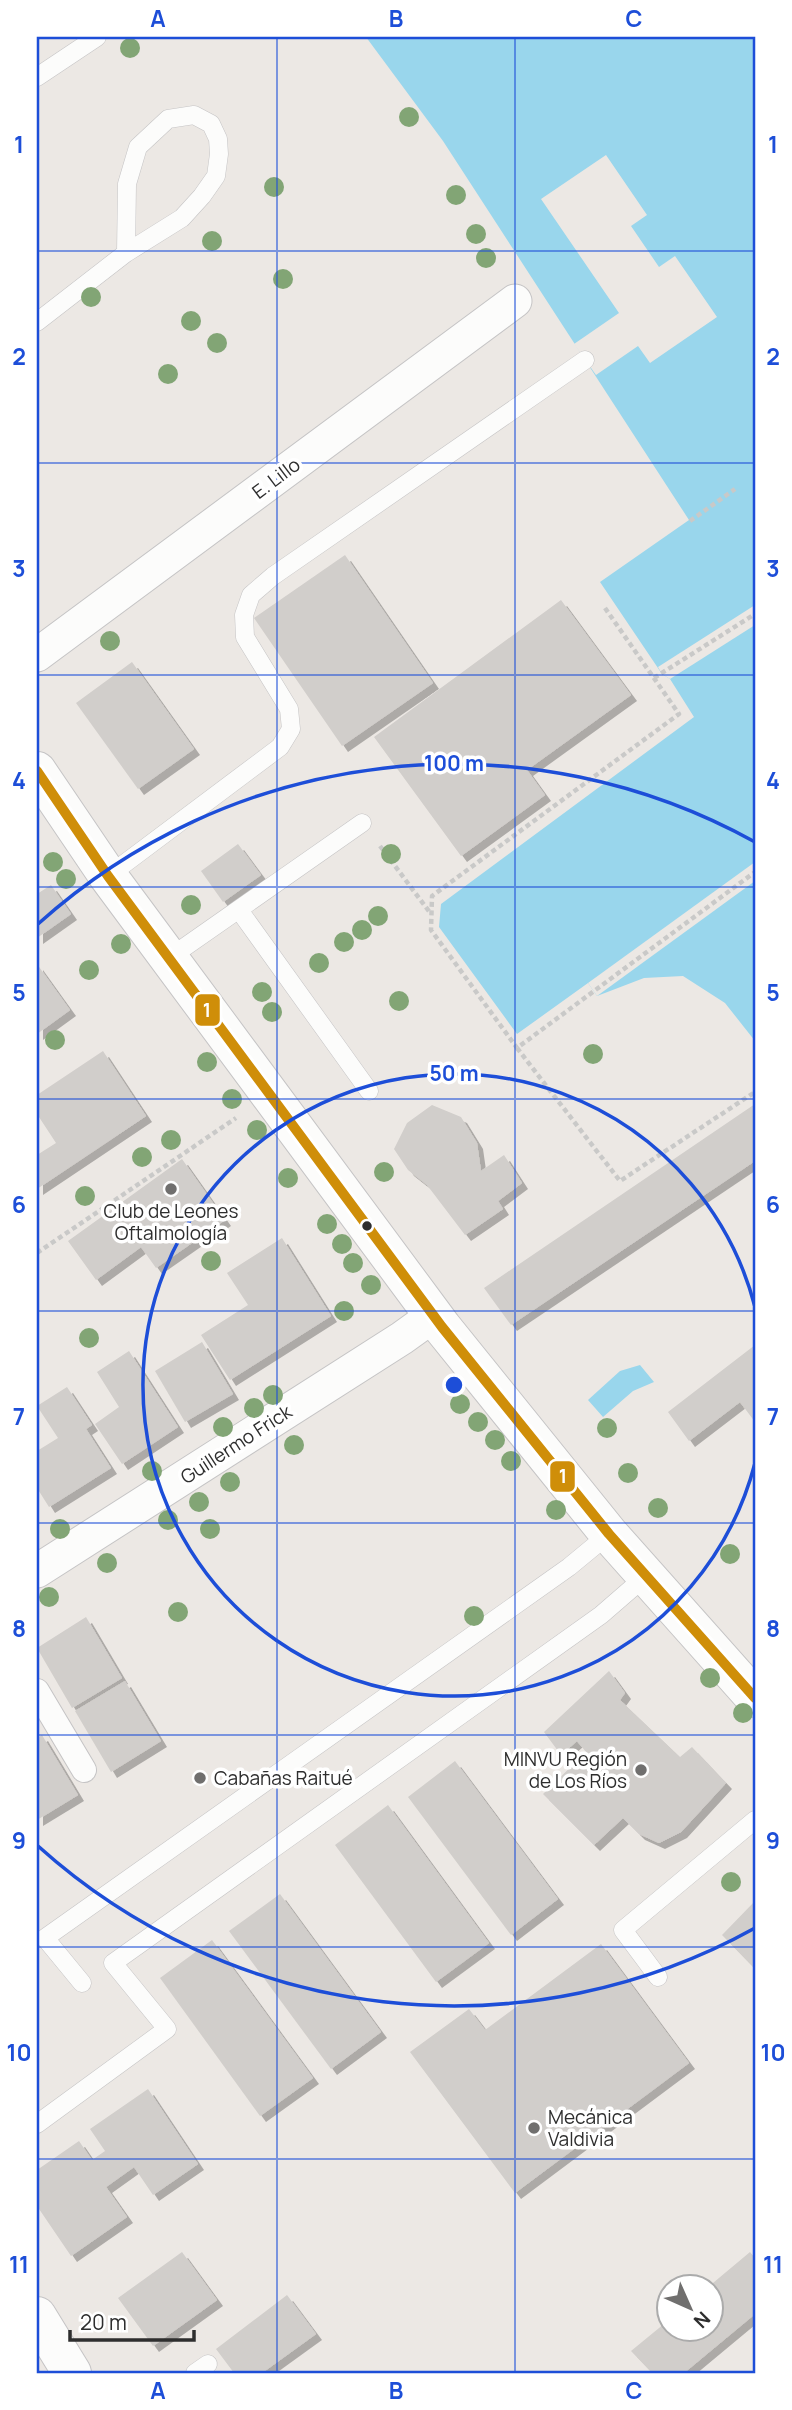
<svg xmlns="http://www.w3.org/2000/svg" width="792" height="2410" font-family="Manrope,sans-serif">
<defs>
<filter id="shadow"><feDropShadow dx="6" dy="6" stdDeviation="0" flood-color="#0004"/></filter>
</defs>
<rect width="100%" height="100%" fill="#ece8e4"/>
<!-- water -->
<g fill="#99d6ec">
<polygon points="366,37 755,37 755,1041 725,1003 683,976 644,978 597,996 588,983 517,1034 439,927 441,904 694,717 670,679 662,674 600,582 689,520 443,141"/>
<polygon points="640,1365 654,1382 633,1391 603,1417 588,1400 620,1371"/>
</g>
<!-- pier -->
<g fill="#ece8e4">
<polygon points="606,155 647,215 631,226 659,267 675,256 717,317 650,363 638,346 596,375 574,344 619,313 541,199"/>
<polygon points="755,605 755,625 670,679 662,674 658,667"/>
<polygon points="755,862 755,881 597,996 588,983"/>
</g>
<!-- building -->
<g fill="#d1cecb" filter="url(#shadow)">
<polygon points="345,555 433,683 342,746 254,618"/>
<polygon points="561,600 631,695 527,770 545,795 461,856 374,737"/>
<polygon points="132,662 194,749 138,789 76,703"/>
<polygon points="238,844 261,875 223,902 201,871"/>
<polygon points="51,885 71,914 37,938 37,894"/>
<polygon points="37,964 70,1010 37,1034"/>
<polygon points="103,1051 146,1116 37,1189 37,1155 56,1143 37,1114 37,1095"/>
<polygon points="755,1104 755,1161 511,1325 484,1288"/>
<polygon points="432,1105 461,1117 477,1143 481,1171 504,1155 522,1183 498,1201 503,1209 465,1235 427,1185 408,1170 394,1149 407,1123"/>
<polygon points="182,1159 225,1220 156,1268 141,1247 96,1280 68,1241"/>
<polygon points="282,1238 331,1316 230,1380 201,1335 248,1305 227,1273"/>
<polygon points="202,1342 233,1394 185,1422 155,1371"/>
<polygon points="755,1345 755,1422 740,1402 689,1441 668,1412"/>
<polygon points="129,1351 178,1427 122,1464 95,1424 119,1407 97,1372"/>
<polygon points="67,1387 92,1425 86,1429 111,1468 49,1507 37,1488 37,1451 58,1438 37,1406"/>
<polygon points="86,1617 122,1678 72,1708 37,1648"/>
<polygon points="609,1671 625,1693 620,1700 680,1757 692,1747 726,1783 681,1832 659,1843 639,1834 623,1818 594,1845 543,1794 586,1752 577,1741 561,1755 544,1732"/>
<polygon points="125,1681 161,1741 111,1772 75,1711"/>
<polygon points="42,1735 78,1795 37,1820 37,1738"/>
<polygon points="455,1761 558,1899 511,1935 408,1797"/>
<polygon points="388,1805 489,1943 436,1982 335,1845"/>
<polygon points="280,1894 381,2032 331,2069 229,1931"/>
<polygon points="755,1901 755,1969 722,1935"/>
<polygon points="212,1940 313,2078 260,2116 160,1978"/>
<polygon points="601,1944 689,2063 515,2193 410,2052 469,2009 485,2030"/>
<polygon points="148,2089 198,2164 153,2195 134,2167 106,2187 127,2217 71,2256 37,2206 37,2170 79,2141 92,2160 105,2151 90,2129"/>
<polygon points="182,2252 217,2300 153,2346 118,2298"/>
<polygon points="750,2252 755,2258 755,2314 684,2373 652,2373 631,2351 670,2319 670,2330 712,2330 712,2288 707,2288"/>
<polygon points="287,2295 316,2334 262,2373 234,2373 216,2349"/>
</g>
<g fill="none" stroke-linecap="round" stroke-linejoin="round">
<defs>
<g id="service">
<polyline points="37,77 97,37"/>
<polyline points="37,322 126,253 182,218 202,196 216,176 219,154 218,139 211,124 194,115 168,119 138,147 127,184 126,253"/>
<polyline points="108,876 280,747 291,729 289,709 245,637 244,615 251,595 273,576 585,360"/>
<polyline points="239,910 369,1091"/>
<polyline points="169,958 362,823"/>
<polyline points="658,1977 623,1930 755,1820"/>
<polyline points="82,1983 45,1938 569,1567 609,1534"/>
<polyline points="37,2124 167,2029 113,1963 601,1615 646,1576"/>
<polyline points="195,2373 208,2364"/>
</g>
<polyline id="pedestrian" points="37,1691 84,1770"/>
<g id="minor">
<polyline points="37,655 515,301"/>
<polyline points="37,1571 402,1338 434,1315"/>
</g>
<g id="secondary">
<polyline points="37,771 108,876 442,1327 609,1534 755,1698"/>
<polyline points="37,2316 72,2373"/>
</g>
</defs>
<!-- service casing -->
<use href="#service" stroke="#c5c4c5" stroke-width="19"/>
<!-- pedestrian casing -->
<use href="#pedestrian" stroke="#c5c4c5" stroke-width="26"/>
<!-- minor casing -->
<use href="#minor" stroke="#c5c4c5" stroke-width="35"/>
<!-- secondary casing -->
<use href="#secondary" stroke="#c5c4c5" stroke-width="40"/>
<!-- path -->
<g stroke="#c9c9c8" stroke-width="4.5" stroke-dasharray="5 3.5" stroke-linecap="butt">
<polyline points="690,521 735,489"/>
<polyline points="605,608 679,714 432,896 431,930 517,1048 755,872"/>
<polyline points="654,678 755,614"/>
<polyline points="380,846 431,914"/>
<polyline points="517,1048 620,1181 755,1092"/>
<polyline points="37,1253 236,1118"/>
</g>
<!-- service -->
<use href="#service" stroke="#fcfcfb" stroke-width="18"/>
<!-- pedestrian -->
<use href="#pedestrian" stroke="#fcfcfb" stroke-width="24"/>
<!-- minor -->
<use href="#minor" stroke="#fcfcfb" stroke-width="33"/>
<!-- secondary -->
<use href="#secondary" stroke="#fcfcfb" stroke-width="38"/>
<defs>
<polyline id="bus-1" points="37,771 108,876 442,1327 609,1534 755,1698"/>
</defs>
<!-- bus-1 casing -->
<use href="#bus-1" stroke="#fff" stroke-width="16"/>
<!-- bus-1 -->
<use href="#bus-1" stroke="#cf8e09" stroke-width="10"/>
</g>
<!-- trees -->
<g fill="#82a575">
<circle cx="130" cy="48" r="10"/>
<circle cx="409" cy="117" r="10"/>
<circle cx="274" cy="187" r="10"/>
<circle cx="456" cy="195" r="10"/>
<circle cx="476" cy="234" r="10"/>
<circle cx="212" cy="241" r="10"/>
<circle cx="486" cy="258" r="10"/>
<circle cx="283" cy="279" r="10"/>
<circle cx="91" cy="297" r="10"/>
<circle cx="191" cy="321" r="10"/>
<circle cx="217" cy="343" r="10"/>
<circle cx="168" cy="374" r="10"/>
<circle cx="110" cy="641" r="10"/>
<circle cx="391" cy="854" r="10"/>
<circle cx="53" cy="862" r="10"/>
<circle cx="66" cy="879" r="10"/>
<circle cx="191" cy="905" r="10"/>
<circle cx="378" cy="916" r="10"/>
<circle cx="362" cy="930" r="10"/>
<circle cx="344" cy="942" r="10"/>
<circle cx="121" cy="944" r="10"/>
<circle cx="319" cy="963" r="10"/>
<circle cx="89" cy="970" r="10"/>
<circle cx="262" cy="992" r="10"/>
<circle cx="399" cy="1001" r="10"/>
<circle cx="272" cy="1012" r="10"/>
<circle cx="55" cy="1040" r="10"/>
<circle cx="593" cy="1054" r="10"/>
<circle cx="207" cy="1062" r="10"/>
<circle cx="232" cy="1099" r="10"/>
<circle cx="257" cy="1130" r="10"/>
<circle cx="171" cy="1140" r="10"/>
<circle cx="142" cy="1157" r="10"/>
<circle cx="384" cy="1172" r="10"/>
<circle cx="288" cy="1178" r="10"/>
<circle cx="85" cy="1196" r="10"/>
<circle cx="327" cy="1224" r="10"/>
<circle cx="342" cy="1244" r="10"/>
<circle cx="211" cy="1261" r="10"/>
<circle cx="353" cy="1263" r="10"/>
<circle cx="371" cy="1285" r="10"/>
<circle cx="344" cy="1311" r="10"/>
<circle cx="89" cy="1338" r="10"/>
<circle cx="273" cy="1395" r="10"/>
<circle cx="460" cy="1404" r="10"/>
<circle cx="254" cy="1408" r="10"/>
<circle cx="478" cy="1422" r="10"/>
<circle cx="223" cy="1427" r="10"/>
<circle cx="607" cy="1428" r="10"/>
<circle cx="495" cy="1440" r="10"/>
<circle cx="294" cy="1445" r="10"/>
<circle cx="511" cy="1461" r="10"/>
<circle cx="152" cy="1471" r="10"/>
<circle cx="628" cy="1473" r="10"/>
<circle cx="230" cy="1482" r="10"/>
<circle cx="199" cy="1502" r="10"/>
<circle cx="658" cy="1508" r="10"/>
<circle cx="556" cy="1510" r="10"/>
<circle cx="168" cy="1520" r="10"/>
<circle cx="60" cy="1529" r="10"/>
<circle cx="210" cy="1529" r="10"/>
<circle cx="730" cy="1554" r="10"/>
<circle cx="107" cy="1563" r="10"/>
<circle cx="49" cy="1597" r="10"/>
<circle cx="178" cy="1612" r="10"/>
<circle cx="474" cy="1616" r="10"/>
<circle cx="710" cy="1678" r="10"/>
<circle cx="743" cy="1713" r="10"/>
<circle cx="731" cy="1882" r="10"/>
</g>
<!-- grid -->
<path fill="none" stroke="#1d4ed8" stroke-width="2" stroke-opacity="0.55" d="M277,37V2373M515,37V2373M37,251H755M37,463H755M37,675H755M37,887H755M37,1099H755M37,1311H755M37,1523H755M37,1735H755M37,1947H755M37,2159H755"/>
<!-- distance rings -->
<g fill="none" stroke="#1d4ed8" stroke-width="3.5">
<path d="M755 1463A311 311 0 1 1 755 1307"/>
<path d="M755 1928A621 621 0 0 1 38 1846M38 924A621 621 0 0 1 755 842"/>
</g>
<!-- markers -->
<g fill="#706f6e" stroke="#fff" stroke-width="2.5">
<circle cx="171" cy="1189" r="7"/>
<circle cx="641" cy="1770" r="7"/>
<circle cx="200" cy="1778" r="7"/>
<circle cx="534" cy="2128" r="7"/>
</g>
<circle fill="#2e2e2e" stroke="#fff" stroke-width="2.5" cx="367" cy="1226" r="6"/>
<g text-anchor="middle" stroke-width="7" stroke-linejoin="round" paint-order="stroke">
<!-- street labels -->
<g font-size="19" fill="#2e2e2e" stroke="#fff">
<text transform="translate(276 478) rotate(-37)" y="7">E. Lillo</text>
<text transform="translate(236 1444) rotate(-33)" y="7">Guillermo Frick</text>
</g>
<!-- poi labels -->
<g font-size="19" fill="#2e2e2e" stroke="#fff" text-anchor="start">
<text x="171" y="1218" text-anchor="middle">Club de Leones<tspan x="171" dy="22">Oftalmología</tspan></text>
<text x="627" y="1766" text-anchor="end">MINVU Región<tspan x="627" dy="22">de Los Ríos</tspan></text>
<text x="214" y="1785">Cabañas Raitué</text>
<text x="548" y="2124">Mecánica<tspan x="548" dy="22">Valdivia</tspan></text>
</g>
</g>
<circle cx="454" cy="1385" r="10" fill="#1d4ed8" stroke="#fff" stroke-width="3.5"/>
<g font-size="21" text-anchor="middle" font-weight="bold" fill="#1d4ed8" stroke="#fff" stroke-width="7" stroke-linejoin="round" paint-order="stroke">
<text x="454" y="771">100 m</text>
<text x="454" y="1081">50 m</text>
</g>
<g stroke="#fff" stroke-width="2.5">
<rect x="194" y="993" width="27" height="34" rx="7" fill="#cf8e09"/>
<rect x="549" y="1460" width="27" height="33" rx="7" fill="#cf8e09"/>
</g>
<g font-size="19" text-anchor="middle" font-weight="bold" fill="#fff">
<text x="207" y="1017">1</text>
<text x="563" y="1483">1</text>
</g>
<!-- border -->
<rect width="792" height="2410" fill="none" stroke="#ffffff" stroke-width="77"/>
<!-- north arrow -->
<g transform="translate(690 2308) rotate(135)"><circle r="33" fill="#ffffff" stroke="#ababab" stroke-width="2"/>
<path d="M0-5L12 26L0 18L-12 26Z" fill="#706f6e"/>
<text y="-10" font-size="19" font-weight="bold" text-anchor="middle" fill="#2e2e2e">N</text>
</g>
<!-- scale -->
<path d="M70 2330v10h124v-10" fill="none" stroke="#2e2e2e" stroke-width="3.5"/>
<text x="80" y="2330" font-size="21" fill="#2e2e2e" stroke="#ffffff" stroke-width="5" paint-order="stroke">20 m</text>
<rect x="38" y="38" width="716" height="2334" fill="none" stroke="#1d4ed8" stroke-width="2.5"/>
<g font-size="23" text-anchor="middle" font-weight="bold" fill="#1d4ed8">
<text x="158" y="27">A</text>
<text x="396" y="27">B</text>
<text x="634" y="27">C</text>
<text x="19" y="153">1</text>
<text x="773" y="153">1</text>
<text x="19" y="365">2</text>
<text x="773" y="365">2</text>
<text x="19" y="577">3</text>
<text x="773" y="577">3</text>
<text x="19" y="789">4</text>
<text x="773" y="789">4</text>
<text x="19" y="1001">5</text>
<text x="773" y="1001">5</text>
<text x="19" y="1213">6</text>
<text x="773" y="1213">6</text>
<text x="19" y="1425">7</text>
<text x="773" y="1425">7</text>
<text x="19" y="1637">8</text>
<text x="773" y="1637">8</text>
<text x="19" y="1849">9</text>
<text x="773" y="1849">9</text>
<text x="19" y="2061">10</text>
<text x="773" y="2061">10</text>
<text x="19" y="2273">11</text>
<text x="773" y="2273">11</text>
<text x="158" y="2399">A</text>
<text x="396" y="2399">B</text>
<text x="634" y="2399">C</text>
</g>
</svg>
